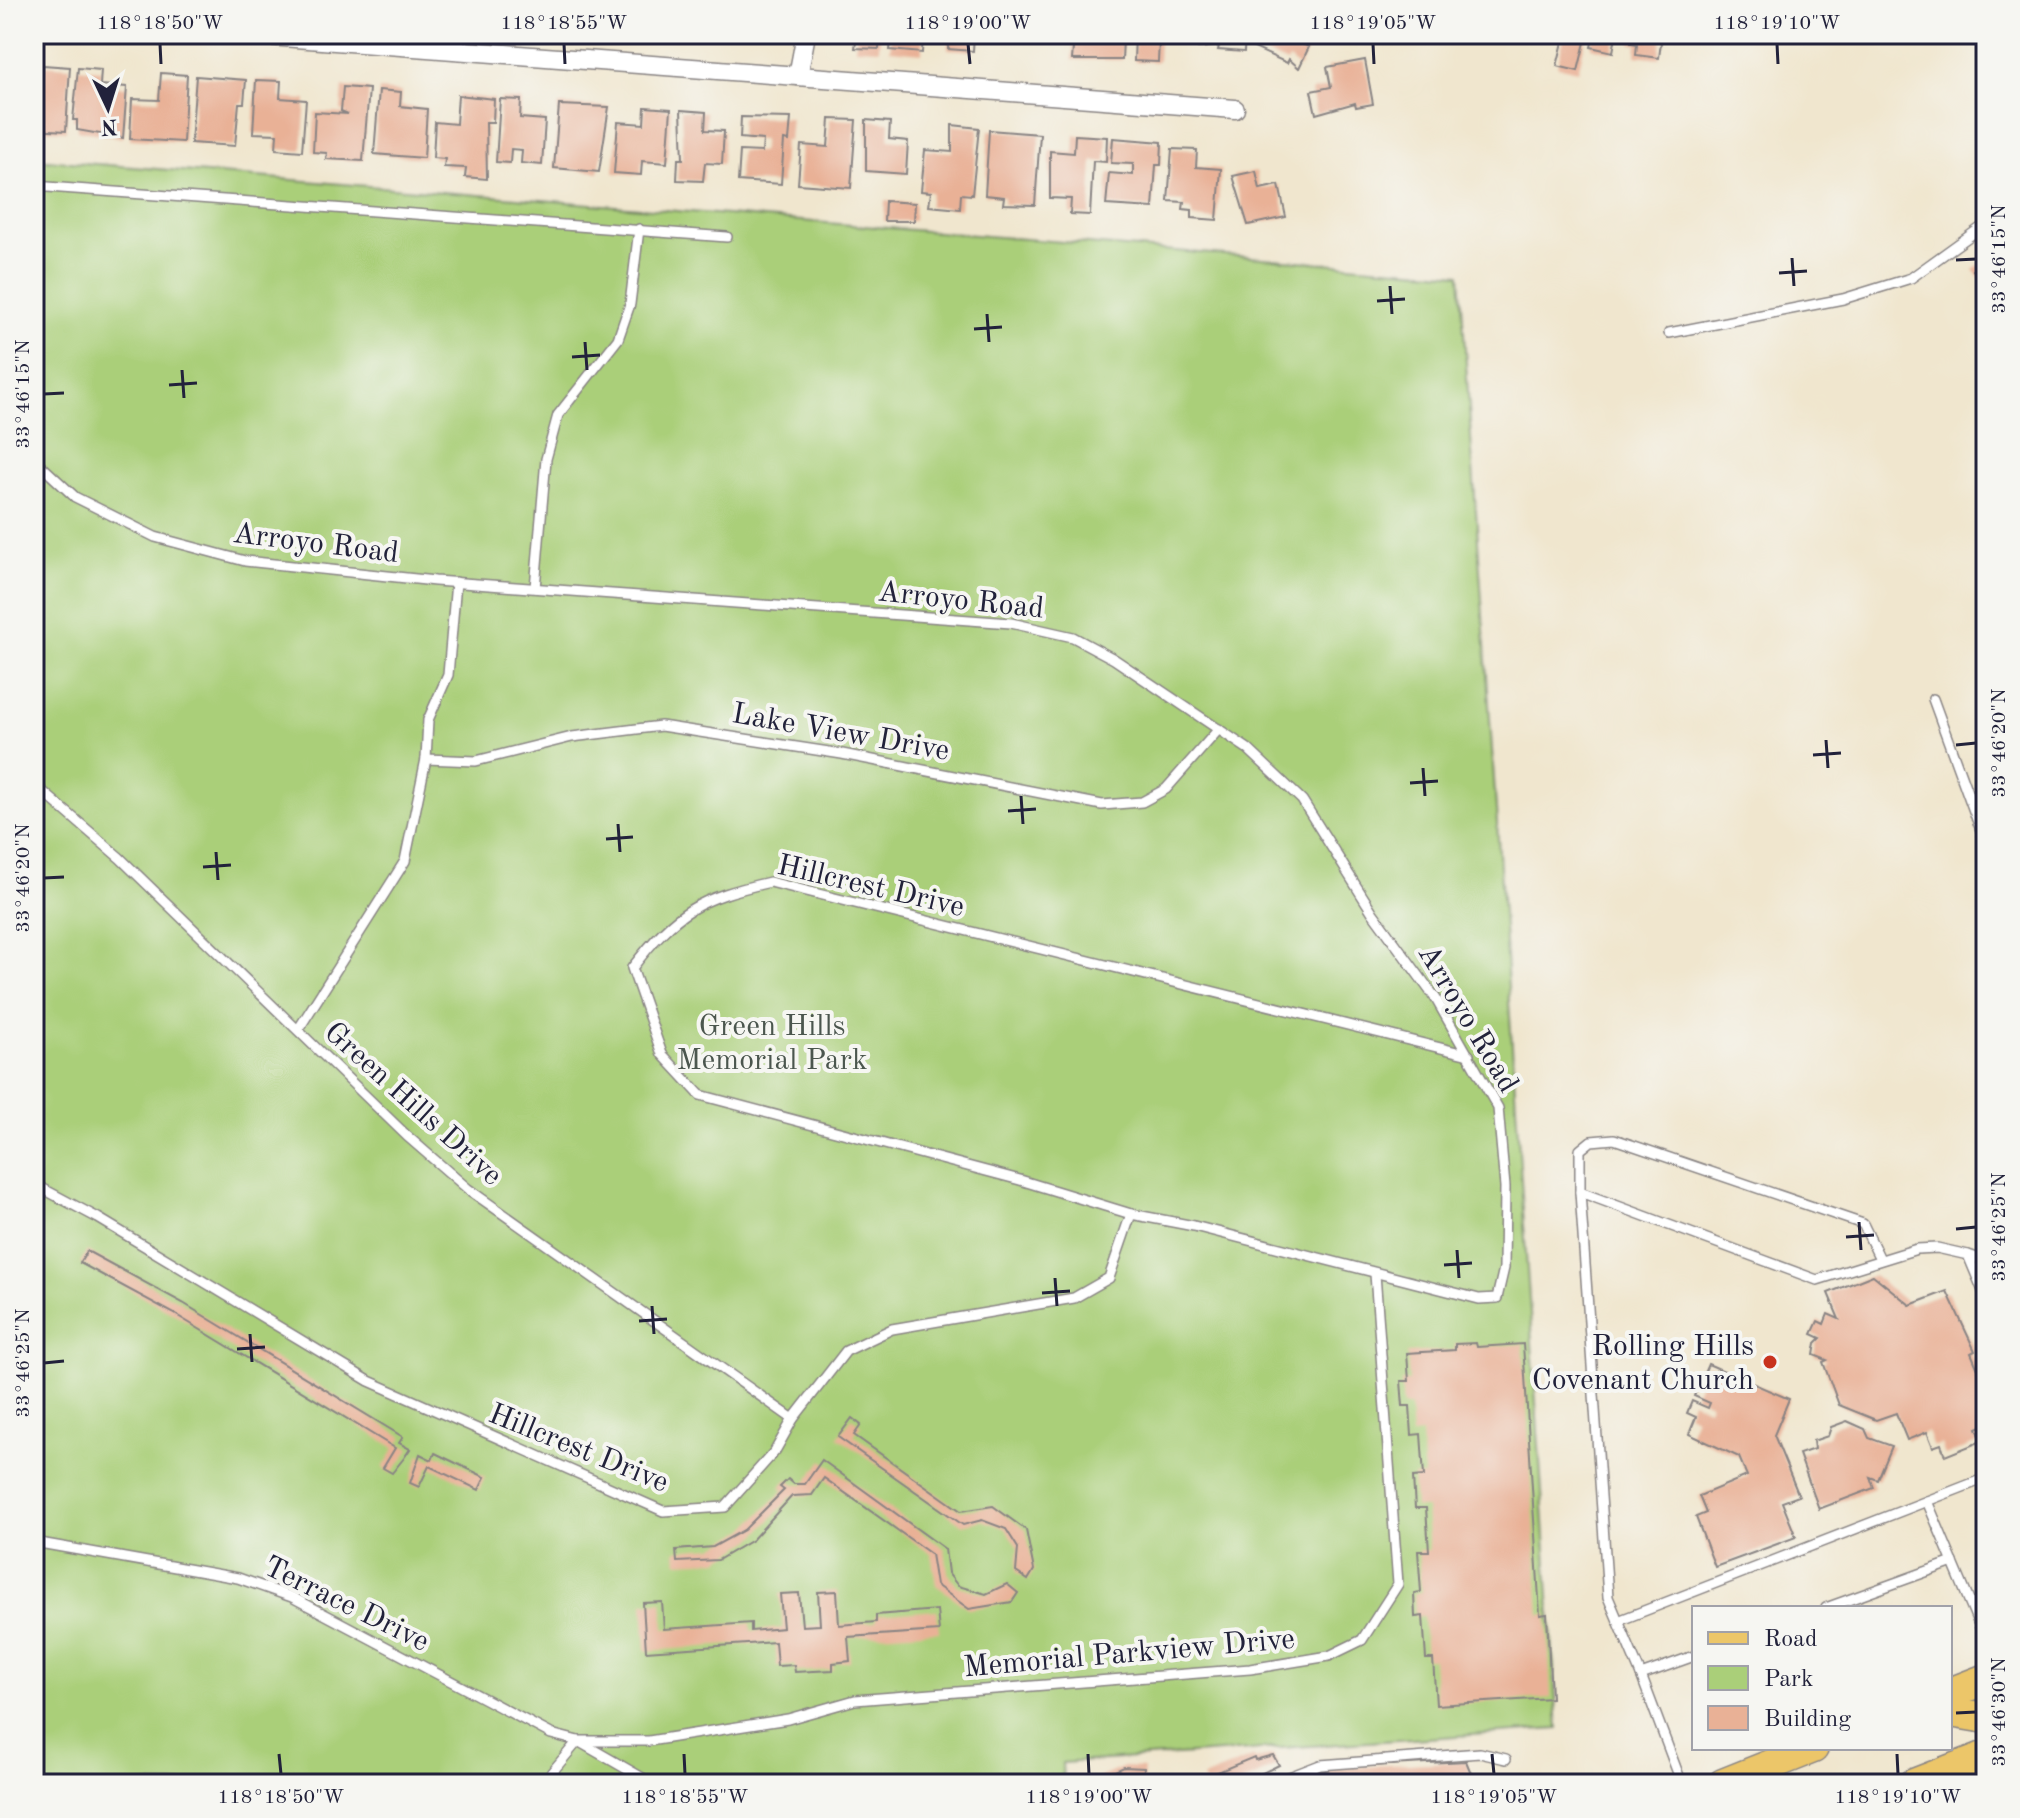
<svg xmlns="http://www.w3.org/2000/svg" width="2020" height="1818" font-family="'Old Standard TT',serif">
<rect width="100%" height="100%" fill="#f6f6f2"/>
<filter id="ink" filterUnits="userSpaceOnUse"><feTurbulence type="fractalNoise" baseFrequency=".0125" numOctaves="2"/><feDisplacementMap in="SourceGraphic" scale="16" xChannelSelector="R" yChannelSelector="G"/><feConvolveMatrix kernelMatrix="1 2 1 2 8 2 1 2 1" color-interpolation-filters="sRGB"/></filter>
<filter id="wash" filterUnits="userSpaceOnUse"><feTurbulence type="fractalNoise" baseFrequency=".006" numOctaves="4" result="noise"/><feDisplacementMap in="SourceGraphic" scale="32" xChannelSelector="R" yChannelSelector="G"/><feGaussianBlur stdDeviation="1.8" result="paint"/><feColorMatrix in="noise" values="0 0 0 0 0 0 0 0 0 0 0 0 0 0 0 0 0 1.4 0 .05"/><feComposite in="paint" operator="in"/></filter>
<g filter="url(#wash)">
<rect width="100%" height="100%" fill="#f0e6ce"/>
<!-- green -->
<polygon fill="#aacf79" stroke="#66785a" stroke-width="2" points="34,159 1460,274 1558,1729 1062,1763 1063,1784 34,1784"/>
<g id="blocks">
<!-- building -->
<g fill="#e9b196">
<polygon points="857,34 880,34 879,49 855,48"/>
<polygon points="892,34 923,34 922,53 890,50"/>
<polygon points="949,34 974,34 973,51 948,49"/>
<polygon points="979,34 999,34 999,38 978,36"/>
<polygon points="1018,34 1057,34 1057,41 1017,38"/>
<polygon points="1078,34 1123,39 1122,60 1072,60 1074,36"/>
<polygon points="1135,34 1180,34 1179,42 1159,41 1158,62 1134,61"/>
<polygon points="1195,34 1245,34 1244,52 1218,50 1219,46 1198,48"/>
<polygon points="1258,34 1289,34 1287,37 1309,47 1299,68 1289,59 1287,63 1252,47"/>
<polygon points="1565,34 1587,34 1578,71 1557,66"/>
<polygon points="1594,34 1616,36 1613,52 1591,47"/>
<polygon points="1632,34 1662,34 1659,58 1636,55 1637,44 1631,43"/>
<polygon points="1365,60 1373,104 1356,107 1355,103 1316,114 1311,91 1331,87 1327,67"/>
<polygon points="43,65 70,67 66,131 34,129 34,92 41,93"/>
<polygon points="78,68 101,70 100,85 127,87 123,138 77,130 77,120 73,120"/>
<polygon points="161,73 187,75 183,142 130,139 132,99 159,100"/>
<polygon points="196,76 246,80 244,103 239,103 235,146 191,143"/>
<polygon points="256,80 281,81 280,98 306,100 302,151 276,149 277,134 253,133"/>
<polygon points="343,87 369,89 363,161 326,159 327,153 313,152 315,112 348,114 341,111"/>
<polygon points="379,90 401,92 400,106 427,109 424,158 374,154"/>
<polygon points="458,95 494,99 493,122 486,122 487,179 465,177 466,168 444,167 445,159 433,158 435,122 456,124"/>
<polygon points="500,99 521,100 520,118 545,120 542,165 521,163 522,150 511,149 510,163 496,162"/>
<polygon points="559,105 609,107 599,172 554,168"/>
<polygon points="645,107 671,109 667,163 642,161 641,175 614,173 618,122 644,124"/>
<polygon points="681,110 706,112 705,130 724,131 722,164 705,163 703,181 677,180 678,159 683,159"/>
<polygon points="741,117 791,118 789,141 784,140 781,184 738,181 740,151 762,152 763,140 740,138"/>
<polygon points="830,119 856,120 851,188 798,184 801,145 828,147"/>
<polygon points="866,120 890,122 889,139 908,141 906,174 866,171"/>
<polygon points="952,125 979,128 972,195 961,194 960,209 929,206 931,192 921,191 925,150 952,152"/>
<polygon points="989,130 1040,134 1035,205 1003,204 1004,197 985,195"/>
<polygon points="1075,135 1107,137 1106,162 1093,161 1090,215 1070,214 1071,199 1050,198 1050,151 1074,153"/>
<polygon points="1113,138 1162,142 1161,165 1156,165 1153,208 1106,205 1109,173 1133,175 1133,164 1111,163"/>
<polygon points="1172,149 1197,150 1196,167 1221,169 1217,220 1192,218 1192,210 1183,209 1184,202 1168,201"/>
<polygon points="1256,171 1260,189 1279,185 1286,217 1248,225 1233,176"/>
<polygon points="885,201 915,203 914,221 884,221"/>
<polygon points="1986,258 1986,284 1973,270"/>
<polygon points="87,1251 183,1303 403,1437 399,1443 410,1449 404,1458 392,1473 383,1468 395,1448 173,1313 80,1263"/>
<polygon points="1873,1275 1910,1305 1947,1291 1975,1351 1971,1353 1986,1388 1986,1424 1977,1428 1982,1441 1945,1456 1941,1444 1933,1447 1927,1432 1907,1440 1896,1413 1876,1420 1839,1405 1823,1362 1827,1360 1814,1355 1816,1343 1821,1338 1812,1334 1818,1321 1824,1324 1828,1314 1839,1319 1828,1293"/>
<polygon points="1476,1343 1477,1347 1523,1344 1540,1615 1547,1614 1551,1698 1436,1705 1433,1659 1426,1659 1423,1616 1415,1617 1414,1593 1421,1592 1418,1551 1429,1551 1426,1508 1415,1508 1413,1477 1424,1476 1421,1434 1412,1435 1410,1406 1403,1406 1401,1381 1409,1381 1407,1353 1455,1350 1455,1344"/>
<polygon points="1708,1364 1789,1399 1774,1435 1799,1496 1782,1502 1796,1537 1715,1567 1696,1517 1706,1513 1699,1496 1747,1476 1739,1457 1689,1434 1696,1417 1687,1413 1692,1401 1708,1408 1710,1403 1694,1396"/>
<polygon points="852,1418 861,1425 854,1435 961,1511 993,1506 1026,1530 1034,1570 1028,1580 1016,1572 1018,1548 1006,1529 982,1520 963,1525 838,1437"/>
<polygon points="1847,1421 1865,1429 1869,1438 1892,1446 1878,1480 1870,1477 1874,1488 1819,1509 1799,1454 1814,1449 1813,1441 1828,1436 1831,1427"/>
<polygon points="435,1453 485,1477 479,1490 429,1466 419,1487 410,1483 420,1454 432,1460"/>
<polygon points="822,1460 945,1549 948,1573 958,1586 986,1594 1007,1584 1018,1593 1012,1602 969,1609 936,1585 931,1554 824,1478 812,1495 792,1496 752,1540 718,1560 677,1562 676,1550 713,1547 744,1530 784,1490 780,1487 788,1479 794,1484 805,1484"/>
<polygon points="837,1591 839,1625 876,1622 876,1615 937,1610 939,1631 848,1637 850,1661 833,1663 833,1670 795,1672 794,1665 777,1666 775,1642 646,1651 643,1603 662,1602 664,1629 751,1623 751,1631 783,1628 780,1594 799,1593 802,1626 820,1625 818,1592"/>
<polygon points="1273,1755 1279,1765 1240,1784 1205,1784 1203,1778 1254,1757 1255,1760"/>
<polygon points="1466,1761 1475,1783 1472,1784 1292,1784 1332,1768"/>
<polygon points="1124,1767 1144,1768 1143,1784 1085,1784"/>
</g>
</g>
</g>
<g filter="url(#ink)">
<use href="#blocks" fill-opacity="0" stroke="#898484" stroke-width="2"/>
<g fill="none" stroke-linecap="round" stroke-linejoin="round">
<defs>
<g id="lane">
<polyline points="34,186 727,237"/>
<polyline points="1669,333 1843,299 1911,278 1986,224"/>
<polyline points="34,459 75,497 155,537 245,561 435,581 1011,623 1073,637 1114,659 1248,749 1302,800 1373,913 1436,999 1498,1108 1505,1187 1504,1268 1497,1298 1479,1299 1194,1226 1131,1214"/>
<polyline points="535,588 546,459 558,415 618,339 630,304 639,229"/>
<polyline points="1933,699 1986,844"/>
<polyline points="426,759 476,761 572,737 661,726 842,754 1102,805 1142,802 1166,789 1219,729"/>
<polyline points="34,784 120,858 407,1136 468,1189 793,1419"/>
<polyline points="298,1030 405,861 426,759 428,720 448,675 456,582"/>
<path d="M34,1184L98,1218L369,1381L663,1511L725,1507L775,1451L793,1419L846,1351L892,1329L1074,1298L1109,1278L1131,1214L1020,1180L700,1095L662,1054L632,968C677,910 700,898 770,882L1469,1055"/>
<polyline points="1580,1192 1580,1150 1591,1141 1614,1139 1863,1224 1880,1259"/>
<polyline points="1968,1255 1986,1261"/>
<polyline points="1986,1478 1927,1501 1986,1641"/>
<polyline points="34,1542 238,1578 292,1597 551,1734 578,1741 653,1784"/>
<polyline points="1826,1608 1953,1562"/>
<polyline points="1618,1621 1927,1501"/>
<polyline points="1641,1675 1608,1597 1580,1192 1817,1280 1917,1249 1937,1248 1968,1255 1986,1298"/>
<polyline points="542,1784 578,1741 649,1741 788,1719 855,1700 1250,1669 1329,1656 1362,1640 1398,1584 1375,1274"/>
<polyline points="1271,1784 1320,1765 1480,1753 1506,1759"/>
<polyline points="1682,1784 1641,1675 1694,1656"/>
</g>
<g id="street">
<polyline points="241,34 1235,109"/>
<polyline points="798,76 806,34"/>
</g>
<g id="primary">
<polyline points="1950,1693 1986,1679"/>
<polyline points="1950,1712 1986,1718"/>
<polyline points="1723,1784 1813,1748"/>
<polyline points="1914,1784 1986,1756"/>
</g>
</defs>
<!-- lane casing -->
<use href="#lane" stroke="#898484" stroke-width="12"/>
<!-- street casing -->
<use href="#street" stroke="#898484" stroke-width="21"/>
<!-- primary casing -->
<use href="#primary" stroke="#898484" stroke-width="33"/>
<!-- lane -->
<use href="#lane" stroke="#fff" stroke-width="9"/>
<!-- street -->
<use href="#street" stroke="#fff" stroke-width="18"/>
<!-- primary -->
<use href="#primary" stroke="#ecc669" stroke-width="30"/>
</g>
</g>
<!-- ticks -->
<path fill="none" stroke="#22223b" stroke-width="3" d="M160,44L161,64M564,44L565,64M968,44L970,64M1373,44L1374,64M1777,44L1778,64M1792,258L1794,286M1956,260L1976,259M1779,273L1807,271M1390,286L1392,314M1377,301L1405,299M987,314L989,342M974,329L1002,327M585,342L587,370M572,357L600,355M182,370L184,398M169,385L197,383M44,394L64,393M1826,740L1828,768M1956,745L1976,743M1813,755L1841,753M1423,768L1425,796M1410,783L1438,781M1021,796L1023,824M1008,811L1036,809M618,824L620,852M606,839L633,837M216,852L218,880M203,867L231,865M44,878L64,877M1859,1222L1861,1250M1956,1229L1976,1227M1846,1237L1874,1235M1457,1250L1459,1278M1444,1265L1472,1263M1055,1278L1057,1306M1042,1293L1070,1291M652,1306L654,1334M639,1321L667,1319M250,1334L252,1362M237,1349L265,1347M44,1363L64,1361M1956,1713L1976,1712M279,1754L281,1774M684,1754L685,1774M1088,1754L1089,1774M1492,1754L1494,1774M1897,1754L1898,1774"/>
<!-- markers -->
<circle fill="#c8321e" stroke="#f6f6f2" stroke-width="3" cx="1770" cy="1362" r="8"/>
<g text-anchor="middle" stroke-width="8" stroke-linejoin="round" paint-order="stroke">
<!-- street labels -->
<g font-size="30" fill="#22223b" stroke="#f6f6f2">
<text transform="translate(316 542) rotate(7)" y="10">Arroyo Road</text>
<text transform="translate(961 599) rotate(6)" y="10">Arroyo Road</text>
<text transform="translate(841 731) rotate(10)" y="10">Lake View Drive</text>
<text transform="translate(871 885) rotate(13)" y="10">Hillcrest Drive</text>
<text transform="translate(1469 1018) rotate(59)" y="10">Arroyo Road</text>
<text transform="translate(414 1103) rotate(42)" y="10">Green Hills Drive</text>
<text transform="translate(579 1447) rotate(22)" y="10">Hillcrest Drive</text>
<text transform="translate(347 1603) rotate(26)" y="10">Terrace Drive</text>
<text transform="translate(1129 1652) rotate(-5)" y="10">Memorial Parkview Drive</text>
</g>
<!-- park labels -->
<g font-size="30" fill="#4b564e" stroke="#f6f6f2">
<text x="772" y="1035">Green Hills<tspan x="772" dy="34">Memorial Park</tspan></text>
</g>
<!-- poi labels -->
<g font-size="30" fill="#22223b" stroke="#f6f6f2" text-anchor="end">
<text x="1754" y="1355">Rolling Hills<tspan x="1754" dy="34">Covenant Church</tspan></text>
</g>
</g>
<!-- margin -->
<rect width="2020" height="1818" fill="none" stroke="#f6f6f2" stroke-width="88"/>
<!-- legend -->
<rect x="1692" y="1606" width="260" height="144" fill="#f6f6f2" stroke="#a1a1a9" stroke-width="2"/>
<rect x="1708" y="1632" width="40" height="12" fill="#ecc669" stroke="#a1a1a9" stroke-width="2"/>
<text x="1764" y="1646" font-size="24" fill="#22223b">Road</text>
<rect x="1708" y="1666" width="40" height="24" fill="#aacf79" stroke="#a1a1a9" stroke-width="2"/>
<text x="1764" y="1686" font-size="24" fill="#22223b">Park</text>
<rect x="1708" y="1706" width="40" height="24" fill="#e9b196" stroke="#a1a1a9" stroke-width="2"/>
<text x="1764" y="1726" font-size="24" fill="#22223b">Building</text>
<!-- north arrow -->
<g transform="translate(108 108) rotate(176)" stroke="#f6f6f2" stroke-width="6" paint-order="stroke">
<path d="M0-6L14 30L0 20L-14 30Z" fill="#22223b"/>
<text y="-12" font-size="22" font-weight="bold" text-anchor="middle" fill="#22223b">N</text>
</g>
<rect x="44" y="44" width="1932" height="1730" fill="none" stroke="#22223b" stroke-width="3"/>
<g font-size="20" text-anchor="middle" fill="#22223b">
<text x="160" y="29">118°18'50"W</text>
<text x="564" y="29">118°18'55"W</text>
<text x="968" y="29">118°19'00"W</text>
<text x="1373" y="29">118°19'05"W</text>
<text x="1777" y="29">118°19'10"W</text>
<text transform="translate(1998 259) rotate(-90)" y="7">33°46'15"N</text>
<text transform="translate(22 394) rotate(-90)" y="7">33°46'15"N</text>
<text transform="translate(1998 743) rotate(-90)" y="7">33°46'20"N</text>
<text transform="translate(22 878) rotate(-90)" y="7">33°46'20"N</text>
<text transform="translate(1998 1227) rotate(-90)" y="7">33°46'25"N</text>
<text transform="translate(22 1363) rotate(-90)" y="7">33°46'25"N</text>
<text transform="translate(1998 1712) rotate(-90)" y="7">33°46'30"N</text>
<text x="281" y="1803">118°18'50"W</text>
<text x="685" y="1803">118°18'55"W</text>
<text x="1089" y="1803">118°19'00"W</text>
<text x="1494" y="1803">118°19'05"W</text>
<text x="1898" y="1803">118°19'10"W</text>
</g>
</svg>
